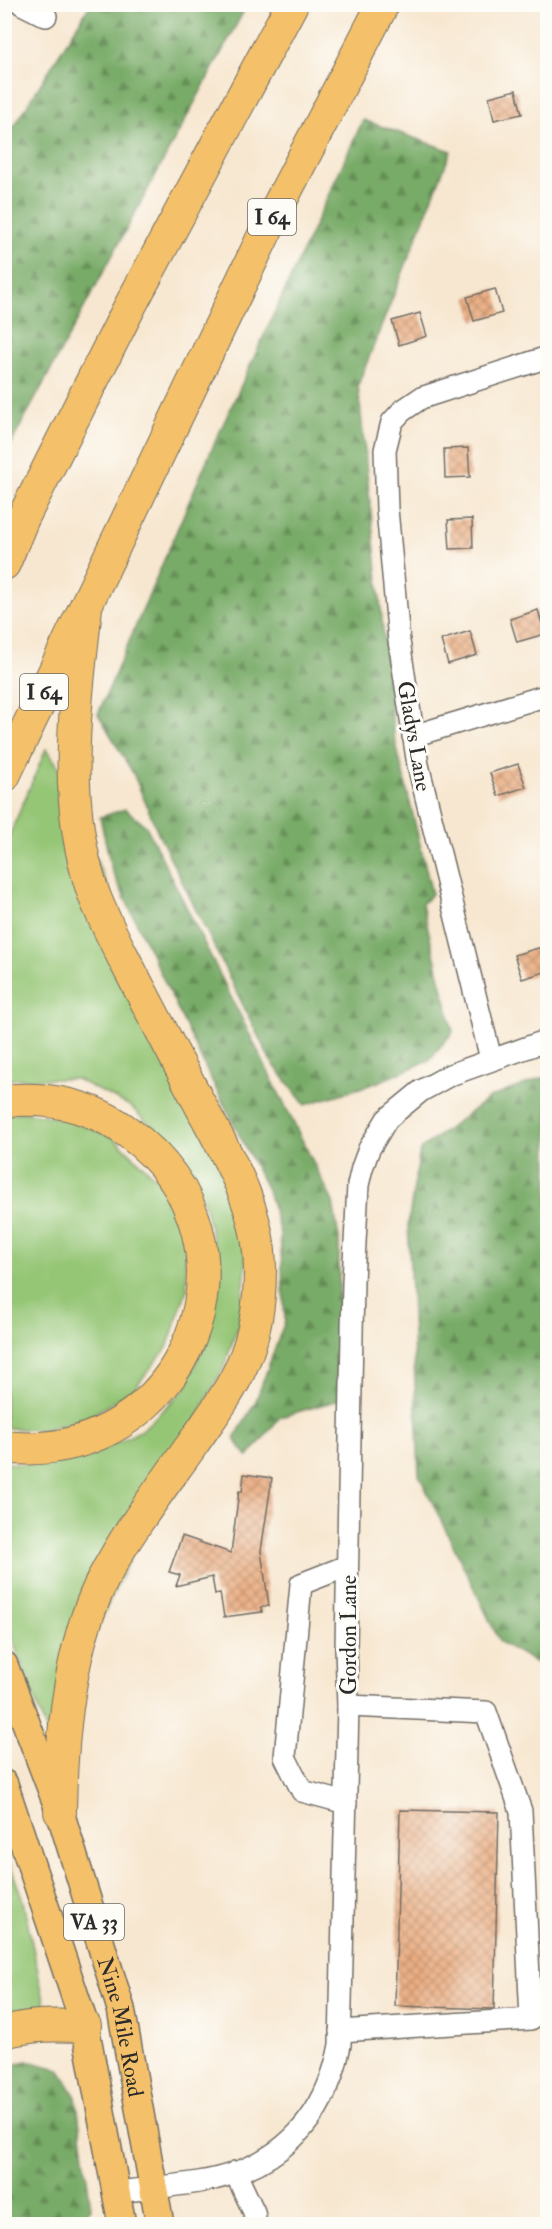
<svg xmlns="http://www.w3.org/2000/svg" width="552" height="2229" font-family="'IM FELL Double Pica',serif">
<defs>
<pattern id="forest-firs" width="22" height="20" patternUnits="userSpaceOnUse" patternTransform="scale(1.5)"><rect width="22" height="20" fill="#78ab67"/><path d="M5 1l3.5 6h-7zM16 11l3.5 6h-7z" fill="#638b55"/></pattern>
<pattern id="building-cross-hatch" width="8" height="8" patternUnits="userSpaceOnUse" patternTransform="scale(1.5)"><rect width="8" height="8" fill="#ebaf84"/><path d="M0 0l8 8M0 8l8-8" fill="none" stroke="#bf8f6c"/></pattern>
</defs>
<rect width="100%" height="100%" fill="#fdfcf7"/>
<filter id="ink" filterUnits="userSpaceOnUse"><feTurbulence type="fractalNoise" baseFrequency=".0167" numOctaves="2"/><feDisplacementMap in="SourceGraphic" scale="12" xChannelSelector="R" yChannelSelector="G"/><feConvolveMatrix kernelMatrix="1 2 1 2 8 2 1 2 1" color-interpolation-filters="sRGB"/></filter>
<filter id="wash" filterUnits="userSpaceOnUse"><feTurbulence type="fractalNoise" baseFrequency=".008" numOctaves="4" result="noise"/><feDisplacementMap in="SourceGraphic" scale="24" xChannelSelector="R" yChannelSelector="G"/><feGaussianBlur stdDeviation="1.35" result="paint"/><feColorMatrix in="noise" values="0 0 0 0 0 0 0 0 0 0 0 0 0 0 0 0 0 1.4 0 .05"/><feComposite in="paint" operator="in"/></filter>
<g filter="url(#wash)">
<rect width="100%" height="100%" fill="#f7e7d0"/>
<!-- grass -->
<g fill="#95c676" stroke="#607850" stroke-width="1.5">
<polygon points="46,749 59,767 227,1184 241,1224 246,1265 240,1320 224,1367 204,1404 47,1733 5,1619 5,1462 13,1464 49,1465 89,1457 142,1430 184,1390 206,1340 219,1265 203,1199 185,1159 130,1106 76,1079 14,1079 5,1081 5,846"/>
<polygon points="21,1112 69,1119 114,1138 158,1180 183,1228 187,1289 167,1348 133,1390 82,1421 39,1430 5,1428 5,1115"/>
<polygon points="4,1848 23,1901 45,2005 5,2015"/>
</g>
<!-- forest -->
<g fill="url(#forest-firs)" stroke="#526b49" stroke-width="1.5">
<polygon points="90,5 247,5 5,455 5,141"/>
<polygon points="363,120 451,151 358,385 394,736 432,894 422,904 453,1032 428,1061 376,1083 305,1105 270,1060 159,835 133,773 98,714 210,453"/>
<polygon points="125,809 146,826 333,1202 339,1239 339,1400 280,1417 248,1457 234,1439 255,1403 285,1321 280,1233 269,1194 207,1071 112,871 100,817"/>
<polygon points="547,1076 548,1076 547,1669 500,1642 419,1475 408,1224 420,1150 489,1098"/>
<polygon points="27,2061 59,2069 76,2097 91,2208 76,2224 5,2224 5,2067"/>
</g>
<g id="blocks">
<!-- building -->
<g fill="url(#building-cross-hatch)">
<polygon points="516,90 522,114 494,120 489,97"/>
<polygon points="495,289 502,313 474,321 467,297"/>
<polygon points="420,313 427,336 399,345 392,321"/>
<polygon points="468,448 470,477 445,478 444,449"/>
<polygon points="472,519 473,548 450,549 448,520"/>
<polygon points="538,610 545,634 517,642 510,619"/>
<polygon points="470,631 477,655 448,664 441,640"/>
<polygon points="518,764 526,787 498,796 490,773"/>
<polygon points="542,947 548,971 522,979 514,955"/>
<polygon points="244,1474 272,1478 261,1551 269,1606 261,1607 262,1612 224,1617 220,1593 215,1594 212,1577 176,1586 180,1575 169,1572 182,1536 231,1553 239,1491 242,1492"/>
<polygon points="400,1810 499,1812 494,2009 395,2006"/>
</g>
</g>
</g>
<g filter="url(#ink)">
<use href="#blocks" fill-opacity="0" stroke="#726d65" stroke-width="1.5"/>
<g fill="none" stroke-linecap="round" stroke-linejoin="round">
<defs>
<g id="minor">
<polyline points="22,4 46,16"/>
<polyline points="413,736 548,695"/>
<polyline points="491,1059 418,765 399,641 387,509 385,450 392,422 402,411 421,398 548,357"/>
<polyline points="346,1803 302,1791 285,1757 301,1584 347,1566"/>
<polyline points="340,2031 531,2019 521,1811 486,1712 348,1706"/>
<polyline points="235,2172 254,2212 256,2224"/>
<path d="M117,2192C144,2189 172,2186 199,2182C277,2169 325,2123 340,2045L348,1706L346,1648L353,1281L358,1185L362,1168L369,1149L387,1119L421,1091L450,1075L548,1040"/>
</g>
<g id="major">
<path id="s1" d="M4,1665L60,1812L121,2009L160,2224"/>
<polyline points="4,1784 85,2026 122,2224"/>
</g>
<g id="highway">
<polyline points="4,564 23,518 129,308 292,4"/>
<polyline points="4,776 274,214 383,4"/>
<path d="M4,1101C49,1096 93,1106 129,1133C276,1241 187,1468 4,1447"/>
<path d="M60,1812C61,1737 69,1645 104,1577C129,1529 163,1486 194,1442C211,1417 230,1393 242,1365C255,1336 260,1301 260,1270C260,1211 231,1162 204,1112C181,1068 158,1024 135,980C120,951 104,922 93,892C61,800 76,702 86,608"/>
<path d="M4,2032C32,2024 57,2025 85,2026"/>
</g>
</defs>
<!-- minor casing -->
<use href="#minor" stroke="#726d65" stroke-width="24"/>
<!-- major casing -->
<use href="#major" stroke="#726d65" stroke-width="30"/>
<!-- highway casing -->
<use href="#highway" stroke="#726d65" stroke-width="34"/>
<!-- minor -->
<use href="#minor" stroke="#fff" stroke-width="21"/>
<!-- major -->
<use href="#major" stroke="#f4c16a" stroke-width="27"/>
<!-- highway -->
<use href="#highway" stroke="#f4c16a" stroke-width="32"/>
</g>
</g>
<g text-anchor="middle" stroke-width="6" stroke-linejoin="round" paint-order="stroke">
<!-- shield labels -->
<g fill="#fdfcf7" stroke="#6a6a68" stroke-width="1.5">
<rect x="248" y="199" width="48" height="36" rx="4.5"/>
<rect x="20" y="674" width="48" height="36" rx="4.5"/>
<rect x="64" y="1904" width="60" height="36" rx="4.5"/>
</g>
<g font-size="21" font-weight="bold" fill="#2b2b2b">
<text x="272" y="224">I 64</text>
<text x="44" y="699">I 64</text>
<text x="94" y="1929">VA 33</text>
</g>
<!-- street labels -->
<g font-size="22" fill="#2b2b2b" stroke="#fdfcf7">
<text transform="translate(415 736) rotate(80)" y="8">Gladys Lane</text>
<text transform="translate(348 1635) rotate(-90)" y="8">Gordon Lane</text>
<text dy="8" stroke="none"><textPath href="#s1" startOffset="381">Nine Mile Road</textPath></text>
</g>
</g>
<!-- margin -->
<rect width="552" height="2229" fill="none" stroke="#fdfcf7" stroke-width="24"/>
</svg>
